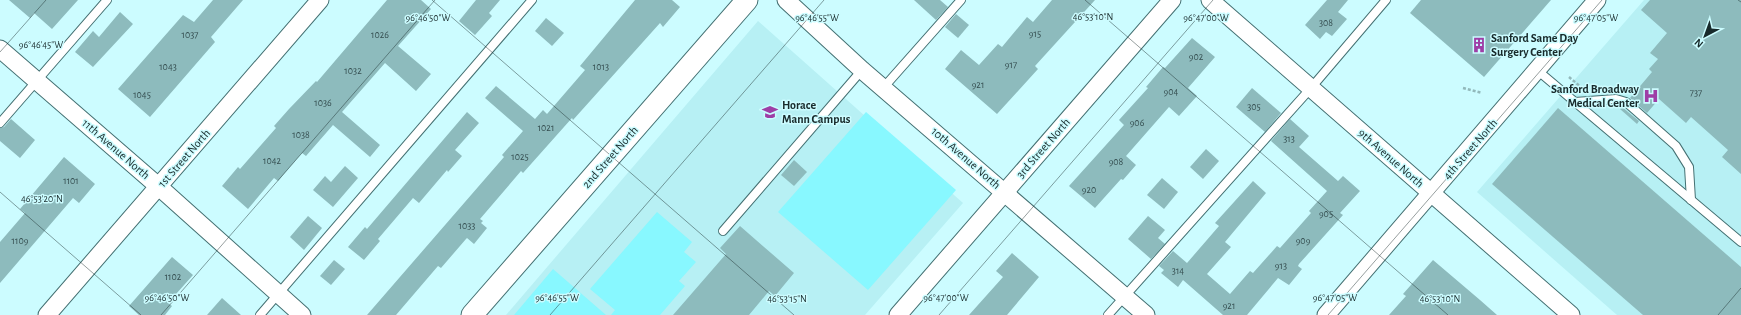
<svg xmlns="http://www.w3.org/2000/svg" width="1741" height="315" font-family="'Alegreya Sans',sans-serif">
<rect width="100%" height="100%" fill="#ccfcff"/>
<!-- built -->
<g fill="#b7f0f4">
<polygon points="1644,0 1741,0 1741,315 1617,315 1477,192"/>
<polygon points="758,21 963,203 865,315 506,315"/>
</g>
<!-- green -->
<g fill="#88f8ff">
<polygon points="866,112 956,190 868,290 778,212"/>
<polygon points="657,212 692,242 684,252 696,262 679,281 685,286 660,315 611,315 615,310 590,289"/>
<polygon points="553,269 606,315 514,315"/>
</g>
<!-- building -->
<g fill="#8dbbbd">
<polygon points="9,0 78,0 52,29 34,13 30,18"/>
<polygon points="213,0 243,0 211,37 215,42 150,117 118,89 183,15 194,22"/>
<polygon points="387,0 421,0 431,9 398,46 431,74 416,91 385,63 342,112 380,145 370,157 333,125 306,156 302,153 278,181 274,178 248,209 222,186 238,167 240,169 276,128 274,126 289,109 316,81 317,82"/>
<polygon points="476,0 500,0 489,13 492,16 475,35 459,21"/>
<polygon points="635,0 672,0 680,7 663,27 660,23 573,120 572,118 523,173 521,171 480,219 483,221 481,223 487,228 474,244 467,238 466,239 441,268 438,266 396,315 367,315 504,157 502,155 523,131 485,98 496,86 535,119 543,110 547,114 585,70 580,66"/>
<polygon points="914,0 940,0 948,7 936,20"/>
<polygon points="1052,0 1095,0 1035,66 1038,69 997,114 945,69 961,50 979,65 998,44 1002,47 1027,17 1033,22"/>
<polygon points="1327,0 1348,0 1338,12 1347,19 1332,36 1326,32 1320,39 1305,25"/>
<polygon points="1421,0 1551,0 1484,77 1410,13"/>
<polygon points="1650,0 1741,0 1741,174 1722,157 1728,150 1691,117 1686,123 1659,99 1647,113 1630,98 1652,72 1649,69 1658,59 1650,53 1667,33 1641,10"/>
<polygon points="120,12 133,24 93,67 75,52 93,31 99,37"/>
<polygon points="956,14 969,25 958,38 945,27"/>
<polygon points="546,18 564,33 552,46 535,31"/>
<polygon points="1192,38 1215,57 1188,88 1197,96 1179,116 1169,107 1126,156 1136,165 1123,180 1121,179 1095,208 1069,186 1124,125 1119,120 1148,88 1146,87 1163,67 1165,68"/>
<polygon points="1252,88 1281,113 1265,132 1236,107"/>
<polygon points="1622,107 1639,121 1637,124 1620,109"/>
<polygon points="1558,108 1741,267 1741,315 1643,315 1492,184"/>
<polygon points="467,112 479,123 455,150 462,156 448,172 447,170 419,203 413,198 378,239 380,241 364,260 348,247 365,227 367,229"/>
<polygon points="11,119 35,140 20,158 0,141 0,128 4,127"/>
<polygon points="1290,119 1309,136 1299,147 1338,181 1343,176 1360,191 1340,213 1343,215 1299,264 1298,266 1302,269 1289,285 1278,278 1247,315 1223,315 1183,280 1178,287 1161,273 1164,270 1159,266 1173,251 1187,263 1219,226 1215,223 1253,181 1266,193 1225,242 1231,247 1207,274 1230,294 1250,271 1253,273 1277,246 1280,248 1311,213 1309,211 1327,191 1271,141"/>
<polygon points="1206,149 1219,161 1203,179 1190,167"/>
<polygon points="64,157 95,184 79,203 73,198 0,283 0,242 25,213 20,209"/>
<polygon points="794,160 807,172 794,186 781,175"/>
<polygon points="345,166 358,178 333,207 313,190 325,176 331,182"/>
<polygon points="1162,178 1178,192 1164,209 1147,195"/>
<polygon points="308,216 322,228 304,250 290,237"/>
<polygon points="1148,216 1165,230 1158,238 1165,244 1151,259 1128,239"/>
<polygon points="740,226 794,273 775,296 769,291 749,315 673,315 726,254 720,248"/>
<polygon points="1012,253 1039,277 1007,315 969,315 1003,277 996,271"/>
<polygon points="172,257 193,275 168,303 172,306 165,315 139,315 129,306"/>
<polygon points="334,260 345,269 331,285 320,276"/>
<polygon points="1433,260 1480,300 1497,315 1389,315 1406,296 1403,294"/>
<polygon points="222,298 241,315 207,315"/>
</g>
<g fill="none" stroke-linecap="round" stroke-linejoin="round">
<defs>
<g id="service">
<polyline points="1537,70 1741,242"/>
<polyline points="884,87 961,0"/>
<polyline points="1575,102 1616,99 1626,102 1676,146 1689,167 1691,200"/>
<polyline points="0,123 107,0"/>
<polyline points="723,231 862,70"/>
<polyline points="260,315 532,0"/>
<polyline points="1108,315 1311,88 1386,0"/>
</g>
<g id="minor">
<polyline points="786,0 862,70 1146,315"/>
<polyline points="1210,0 1571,315"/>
<polyline points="0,49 158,186 302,315"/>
<polyline points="47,315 320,0"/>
<polyline points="898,315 1172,0"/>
<polyline points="1326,315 1597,0"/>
</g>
<polyline id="tertiary" points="472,315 747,0"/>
</defs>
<!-- service casing -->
<use href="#service" stroke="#447072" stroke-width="10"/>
<!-- minor casing -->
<use href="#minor" stroke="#447072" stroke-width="19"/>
<!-- tertiary casing -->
<use href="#tertiary" stroke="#447072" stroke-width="23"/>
<!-- path -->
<g stroke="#92b9bb" stroke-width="2.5" stroke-dasharray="3 2" stroke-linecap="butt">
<polyline points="1569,77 1582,88"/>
<polyline points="1463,88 1482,93"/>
</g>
<!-- service -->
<use href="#service" stroke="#fff" stroke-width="8"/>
<!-- minor -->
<use href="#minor" stroke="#fff" stroke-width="17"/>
<!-- tertiary -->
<use href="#tertiary" stroke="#fff" stroke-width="21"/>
</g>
<!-- ticks -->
<path fill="none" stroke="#182a2b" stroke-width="1" stroke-opacity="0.45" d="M432,0L794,315M1085,0L1448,315M1738,0L1741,2M0,52L46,0M0,192L141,315M161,315L435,0M550,315L824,0M939,315L1213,0M1328,315L1602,0M1718,315L1741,288"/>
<!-- icons -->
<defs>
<symbol id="building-bare" viewBox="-9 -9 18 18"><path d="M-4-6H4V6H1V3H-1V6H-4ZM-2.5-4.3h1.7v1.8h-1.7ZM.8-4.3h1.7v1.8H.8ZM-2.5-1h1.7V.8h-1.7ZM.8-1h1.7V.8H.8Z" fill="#9e3ea6" stroke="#ccfcff" stroke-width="2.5" paint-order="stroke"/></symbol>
<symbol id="hospital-bare" viewBox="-9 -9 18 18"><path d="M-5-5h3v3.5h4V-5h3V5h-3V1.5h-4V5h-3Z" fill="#9e3ea6" stroke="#ccfcff" stroke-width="2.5" paint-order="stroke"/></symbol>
<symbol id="school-bare" viewBox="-9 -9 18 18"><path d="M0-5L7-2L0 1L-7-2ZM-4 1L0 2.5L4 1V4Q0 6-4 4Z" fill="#9e3ea6" stroke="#ccfcff" stroke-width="2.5" paint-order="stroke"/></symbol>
</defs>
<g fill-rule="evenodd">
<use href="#building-bare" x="1468" y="34" width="22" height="22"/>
<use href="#hospital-bare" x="1640" y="85" width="22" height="22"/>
<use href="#school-bare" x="759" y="101" width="22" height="22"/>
</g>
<g text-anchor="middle" stroke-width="3" stroke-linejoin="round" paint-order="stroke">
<!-- number labels -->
<g font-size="10" fill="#354e50">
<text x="1326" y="26">308</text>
<text x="1035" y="37">915</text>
<text x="190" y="38">1037</text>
<text x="380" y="38">1026</text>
<text x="1196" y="60">902</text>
<text x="1011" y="68">917</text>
<text x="168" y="70">1043</text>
<text x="601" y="70">1013</text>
<text x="353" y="74">1032</text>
<text x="978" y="88">921</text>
<text x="1171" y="95">904</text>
<text x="1696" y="96">737</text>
<text x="142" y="98">1045</text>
<text x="323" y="106">1036</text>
<text x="1254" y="110">305</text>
<text x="1137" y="126">906</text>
<text x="546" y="131">1021</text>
<text x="301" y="138">1038</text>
<text x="1289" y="142">313</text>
<text x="520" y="160">1025</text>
<text x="272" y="164">1042</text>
<text x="1116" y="165">908</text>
<text x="71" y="184">1101</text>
<text x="1089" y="193">920</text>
<text x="1326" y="217">905</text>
<text x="467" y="229">1033</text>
<text x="20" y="244">1109</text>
<text x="1303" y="244">909</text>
<text x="1281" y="269">913</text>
<text x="1178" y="274">314</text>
<text x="173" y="280">1102</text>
<text x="1229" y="309">921</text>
</g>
<!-- poi labels -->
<g font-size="12" font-weight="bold" fill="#182a2b" stroke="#ccfcff" text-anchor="start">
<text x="1491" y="42">Sanford Same Day<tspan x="1491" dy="14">Surgery Center</tspan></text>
<text x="1639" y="93" text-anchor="end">Sanford Broadway<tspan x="1639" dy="14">Medical Center</tspan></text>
<text x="782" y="109">Horace<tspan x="782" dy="14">Mann Campus</tspan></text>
</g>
<!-- street labels -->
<g font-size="12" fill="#182a2b" stroke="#ccfcff">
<text transform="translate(1043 148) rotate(-49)" y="4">3rd Street North</text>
<text transform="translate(116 149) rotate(41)" y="4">11th Avenue North</text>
<text transform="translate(1470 149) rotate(-49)" y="4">4th Street North</text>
<text transform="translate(610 157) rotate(-49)" y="4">2nd Street North</text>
<text transform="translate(184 158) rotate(-49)" y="4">1st Street North</text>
<text transform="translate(966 158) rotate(41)" y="4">10th Avenue North</text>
<text transform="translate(1391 158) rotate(41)" y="4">9th Avenue North</text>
</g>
</g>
<g font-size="10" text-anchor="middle" fill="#182a2b" stroke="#ccfcff" stroke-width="3" stroke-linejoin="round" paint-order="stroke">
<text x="1093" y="20">46°53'10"N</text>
<text x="428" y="21">96°46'50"W</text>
<text x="817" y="21">96°46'55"W</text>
<text x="1206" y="21">96°47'00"W</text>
<text x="1596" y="21">96°47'05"W</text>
<text x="41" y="48">96°46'45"W</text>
<text x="42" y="202">46°53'20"N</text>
<text x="167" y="301">96°46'50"W</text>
<text x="557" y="301">96°46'55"W</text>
<text x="946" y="301">96°47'00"W</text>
<text x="1335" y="301">96°47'05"W</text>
<text x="787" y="302">46°53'15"N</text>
<text x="1440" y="302">46°53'10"N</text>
</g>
<!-- north arrow -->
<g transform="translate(1705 36) rotate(221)" stroke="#ccfcff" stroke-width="3" paint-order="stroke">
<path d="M0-3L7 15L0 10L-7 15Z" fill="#182a2b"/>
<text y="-6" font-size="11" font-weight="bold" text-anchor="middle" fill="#182a2b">N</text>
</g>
</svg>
